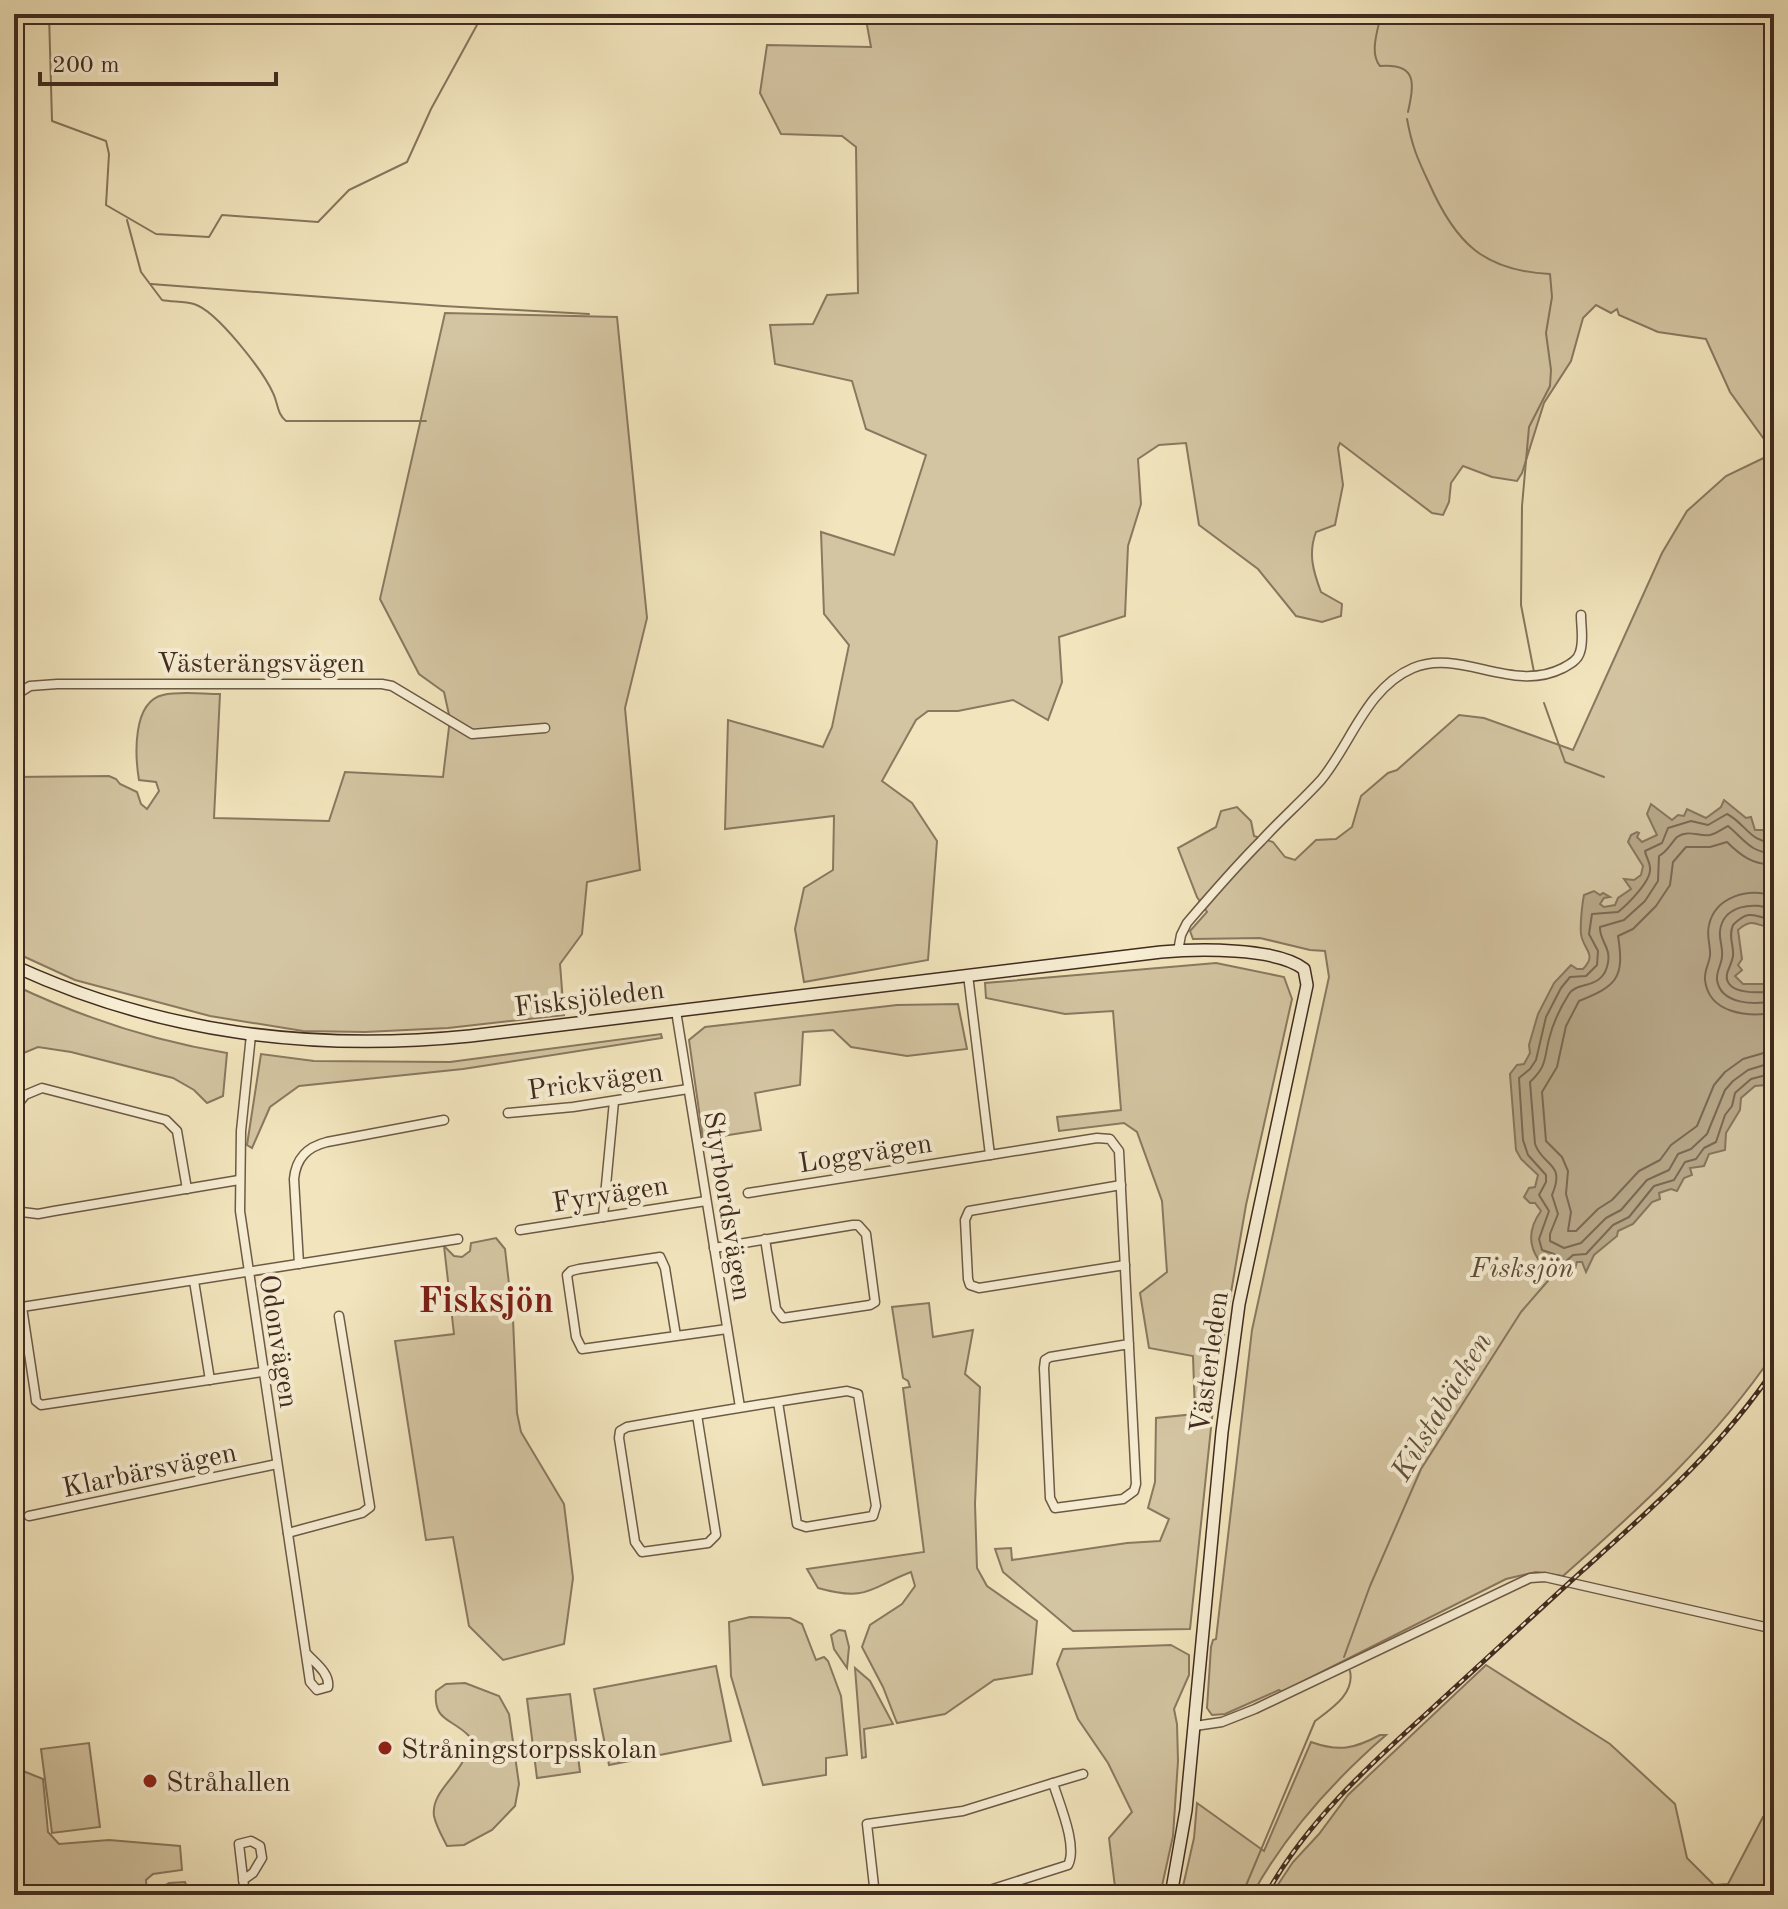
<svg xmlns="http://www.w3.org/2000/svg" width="1788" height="1909" font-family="'Old Standard TT',serif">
<rect width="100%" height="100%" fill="#f2e5bd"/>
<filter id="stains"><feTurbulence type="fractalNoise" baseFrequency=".0025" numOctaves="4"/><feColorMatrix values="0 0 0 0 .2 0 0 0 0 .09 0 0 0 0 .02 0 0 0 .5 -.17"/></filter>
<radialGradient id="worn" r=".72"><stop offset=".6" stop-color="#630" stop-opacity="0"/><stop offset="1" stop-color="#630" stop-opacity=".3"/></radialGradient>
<!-- green -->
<g fill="#d4c5a2" stroke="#8a7860" stroke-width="2">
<path d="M865,14H1774V1353C1716,1439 1640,1508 1563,1576L1536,1572L1506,1579L1282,1692L1279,1690L1225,1714L1212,1715L1207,1708L1211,1647L1213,1640L1216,1639L1252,1330L1329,977L1325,951L1310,950L1260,938L1193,939L1190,931L1207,912L1197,897L1178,848L1216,827L1221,811L1237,807L1251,821L1254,836L1273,842L1285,857L1295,860L1316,840L1336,839L1352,827L1361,796L1388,773L1397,770L1459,715L1484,718L1573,750L1662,553L1687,511L1726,476L1774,453L1730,392L1706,339L1658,332L1619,315L1617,309L1611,313L1596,305L1583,318L1571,361L1544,403L1522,473L1517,481L1492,477L1463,466L1451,483L1449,502L1443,515L1432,513L1340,443L1338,448L1343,485L1335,525L1316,532C1308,553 1313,571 1321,592L1342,604L1341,616L1322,622L1296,616L1258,569L1199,525L1186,443L1159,445L1138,459L1141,504L1128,546L1125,616L1059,637L1062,682L1048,720L1013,700L958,711H928L916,720L882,781L912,803L937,841L928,960L804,982L795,929L804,888L833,870L834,816L725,829L728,720L823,747L832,727L849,645L824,614L821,532L894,555L926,455L866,429L852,381L775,364L770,325L813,324L827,295L858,293L856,147L842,136L781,134L760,93L767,45L871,47Z"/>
<path d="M445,313L617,317L647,618L625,708L640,870L587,882L582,934L560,964L564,1015L448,1028L365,1032L303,1031L210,1016L75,980L14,952V777L109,776L116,779L120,784L137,792L141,804L147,809L159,791L156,782L139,780C135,756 132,702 163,695C180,691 202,694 220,694L214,818L329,821L345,772L443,777L450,719L444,692L419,674L380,599Z"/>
<polygon points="1216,963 1284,977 1292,999 1246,1205 1216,1380 1190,1629 1073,1631 1003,1572 995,1549 1011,1548 1012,1560 1127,1543 1160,1541 1169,1519 1148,1508 1155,1482 1156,1418 1195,1414 1193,1356 1149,1348 1140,1293 1167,1272 1162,1201 1137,1132 1124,1123 1059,1131 1057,1117 1121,1110 1113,1011 1065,1014 986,998 985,983"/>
<path d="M14,985C81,1017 154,1041 227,1053L223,1096L207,1103L194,1090L173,1078L71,1052L38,1047L14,1057Z"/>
<polygon points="958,1004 967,1049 907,1056 851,1047 833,1030 803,1032 800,1085 755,1093 761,1130 703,1139 689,1040 705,1027 897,1005"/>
<polygon points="661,1034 662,1038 463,1069 299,1086 270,1107 252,1148 247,1145 261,1054 314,1061 450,1062"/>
<polygon points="496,1238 505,1249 513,1319 517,1413 521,1432 564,1504 573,1578 564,1644 503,1660 469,1626 453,1537 426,1540 395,1341 454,1334 444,1246 454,1256 462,1257 470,1251 471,1243"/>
<path d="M929,1303L933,1337L973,1330L965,1374L980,1387L975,1504L977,1568L987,1586L1037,1621L1032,1674L994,1680L945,1714L897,1723L883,1687L862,1647L870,1625L902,1604L915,1586L911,1572C869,1588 868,1602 818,1588L807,1569L924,1552L903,1388L910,1387L908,1381L903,1378L892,1307Z"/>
<polygon points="750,1617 790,1618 802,1624 816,1660 824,1657 828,1661 841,1696 847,1755 826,1758 826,1775 763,1785 731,1676 729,1622"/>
<polygon points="839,1630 845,1631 849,1647 847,1668 834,1649 831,1635"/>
<polygon points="1171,1645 1189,1655 1189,1675 1174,1709 1177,1724 1178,1761 1173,1836 1160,1895 1116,1895 1109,1838 1132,1812 1108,1763 1078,1719 1057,1664 1063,1649"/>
<polygon points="1486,1665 1610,1744 1675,1804 1687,1858 1714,1885 1728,1884 1763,1817 1774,1816 1774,1895 1271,1895 1293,1862 1319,1834 1348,1795"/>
<polygon points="716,1666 731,1741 609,1765 594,1689"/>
<polygon points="855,1668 870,1681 893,1724 864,1729 866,1757 862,1758"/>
<path d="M465,1683L499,1696L509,1714L519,1784L515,1806L492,1830L464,1845L447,1846C442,1836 436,1826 434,1816C430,1787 471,1772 469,1736C452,1718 433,1722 436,1691L446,1684Z"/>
<polygon points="570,1694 580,1772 537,1778 527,1699"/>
<path d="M1380,1735H1386C1333,1781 1286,1833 1252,1895H1181L1194,1838L1197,1803L1264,1851L1311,1742C1339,1752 1354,1749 1380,1735Z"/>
<polygon points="14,1741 18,1769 43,1779 48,1832 59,1844 109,1840 180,1846 182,1870 153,1874 146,1880 147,1895 14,1895"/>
<polygon points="89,1743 100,1827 52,1833 41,1749"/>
<polygon points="185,1882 190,1895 156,1895 159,1889 169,1883"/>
</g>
<!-- water -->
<path fill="#b6a687" stroke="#87755d" stroke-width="2" d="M1724,800L1746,818L1751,817L1755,830H1763L1766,835L1774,834V927C1758,929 1755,915 1738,930L1742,959L1738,965L1742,970L1735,976L1743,984H1768L1774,979V1064L1771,1081L1766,1085L1755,1086L1741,1098L1740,1110L1726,1133L1725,1150L1709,1154L1704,1166L1690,1168L1692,1175L1684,1178L1677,1191L1671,1189L1659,1193L1660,1199L1652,1202L1633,1224L1618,1231L1617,1236L1594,1255L1586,1272L1582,1262H1577L1575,1269L1567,1275L1565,1279L1555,1277L1553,1264L1546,1259H1538C1527,1242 1530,1226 1541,1211L1535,1203H1530L1524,1197L1529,1188L1535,1187L1538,1175L1521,1159L1516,1150L1510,1074L1517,1065L1524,1064L1530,1053L1529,1045L1538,1014L1554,983L1571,965L1577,969H1583C1598,954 1583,950 1581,934C1580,925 1582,905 1584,895L1594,891L1600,895L1603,893L1610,897L1604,898L1600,904L1604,907L1615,905L1618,898L1631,889L1624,879L1634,880L1641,875L1643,866L1628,842L1631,835L1637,832L1639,833L1637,837L1642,842L1657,835L1647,814L1651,804L1672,820L1678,815L1684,816L1687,809L1706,818L1721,807Z"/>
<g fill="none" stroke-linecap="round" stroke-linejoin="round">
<!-- shore -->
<g stroke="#7c6853" stroke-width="2">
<path d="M1774,841C1753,846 1744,822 1727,814L1708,825L1691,821L1668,828L1662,843L1645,851C1646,858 1651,863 1650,870C1650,882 1627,905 1618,912L1592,914L1589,934L1598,951L1597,965L1586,976L1570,977L1561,988L1546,1017L1536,1060L1530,1069L1519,1078L1523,1140L1528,1155L1546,1175V1182L1539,1195L1549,1211L1539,1239L1542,1250L1554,1254L1564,1263L1573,1255L1586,1254L1613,1225L1629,1217L1654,1186L1674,1180L1685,1162L1696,1159L1704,1148L1716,1142L1725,1115L1732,1106L1735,1093L1751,1079L1774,1073"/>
<path d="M1774,852C1752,855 1743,838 1728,826C1722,829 1716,834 1710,835C1699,837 1688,829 1677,837C1671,843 1668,851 1659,856L1658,881L1645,901L1624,920L1600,927C1599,941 1613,948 1607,967C1600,990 1577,981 1569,994C1560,1008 1553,1023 1549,1039C1544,1059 1547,1066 1530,1082L1535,1144C1543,1167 1566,1162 1552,1195L1558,1214L1550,1234V1241L1564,1248L1581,1243L1606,1218L1621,1210L1647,1180L1669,1170L1678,1154L1691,1149L1707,1134L1725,1090L1733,1081L1748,1070L1774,1062"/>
<path d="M1774,864C1754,866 1740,855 1727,842L1710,847H1686L1673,862L1670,885L1656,906L1633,929L1618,936C1625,979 1616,986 1579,1001L1566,1026L1557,1067L1542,1092L1546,1141L1562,1157L1568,1171L1566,1194L1571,1212L1568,1231H1576L1598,1209L1612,1200L1639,1171L1660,1160L1671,1145L1697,1126L1714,1085L1725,1072L1743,1059L1774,1050"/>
<path d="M1774,897C1750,886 1715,897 1709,925C1706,936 1711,946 1710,956C1709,964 1704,971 1705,980C1709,1014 1748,1017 1774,1013"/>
<path d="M1774,910C1755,901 1723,905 1720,931C1719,940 1723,947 1722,956C1722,964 1716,971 1717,980C1721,1005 1755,1005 1774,1001"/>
<path d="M1774,920C1756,918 1751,907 1733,925C1728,937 1734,945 1733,956C1732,963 1728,969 1727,974C1723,995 1763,994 1774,990"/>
</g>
<!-- stream -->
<g stroke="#87755d" stroke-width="2">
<polyline points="49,14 52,121 106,141 109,154 106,205 156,234 209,237 222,215 318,222 349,190 407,162 431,109 483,14"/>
<path d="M1381,14C1378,30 1369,53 1380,66C1418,63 1414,84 1408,112"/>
<path d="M1407,119C1412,146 1417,158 1429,183C1455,242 1483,271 1550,274L1552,297L1546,333L1551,370L1550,386L1529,427L1522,506L1521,605L1534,672"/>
<path d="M127,220L141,272L162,300C172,302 184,301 194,304C217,311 263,371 273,393C278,403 277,414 286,421H426"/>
<polyline points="151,284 443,306 589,314"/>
<polyline points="1544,703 1565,762 1604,777"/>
<polyline points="1344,1657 1370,1586 1421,1469 1521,1312 1553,1275"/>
<path d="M1242,1895L1315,1721C1331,1709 1355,1694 1350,1671"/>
</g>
<defs>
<g id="street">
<polyline points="14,696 30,686 57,684 382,684 392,686 472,734 545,728"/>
<path d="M1178,951L1181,935L1187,923C1211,895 1235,867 1261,841C1280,820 1302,801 1321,780C1351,744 1366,688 1413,668C1461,648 1512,694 1563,668C1570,664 1578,660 1580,652C1584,641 1581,627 1581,615"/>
<polyline points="968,975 990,1155 1097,1138 1110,1139 1119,1151 1136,1484 1134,1491 1123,1499 1055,1508 1050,1498 1044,1368 1045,1360 1050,1357 1129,1344"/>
<polyline points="676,1011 740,1407"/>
<path d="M251,1035L241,1131L240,1211L310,1682L317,1690L328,1687C330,1673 315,1663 306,1653"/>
<polyline points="14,1109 25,1095 42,1088 166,1120 177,1131 187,1189"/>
<polyline points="508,1113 573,1107 688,1089"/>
<polyline points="1121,1185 969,1211 965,1220 968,1279 970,1285 979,1288 1125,1265"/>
<polyline points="748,1193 990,1155"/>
<polyline points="14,1211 38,1214 54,1211 239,1180"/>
<polyline points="603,1217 614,1101"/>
<polyline points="520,1230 706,1201"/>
<polyline points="714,1248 853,1225 858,1225 866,1234 875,1302 870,1305 783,1318 776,1309 765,1239"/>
<path d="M299,1264L294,1179C296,1158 307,1147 327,1142L444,1120"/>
<polyline points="194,1281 210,1380"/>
<polyline points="676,1336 665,1268 660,1257 579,1269 571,1271 567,1275 576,1337 582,1349 727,1329"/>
<polyline points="262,1372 41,1405 36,1401 35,1393 22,1307 458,1239"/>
<path d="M697,1415L716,1535L708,1543L642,1552L635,1542L619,1438L620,1431L627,1427C700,1414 774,1402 847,1391L858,1394L876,1506L873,1516L806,1527L797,1524L778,1402"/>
<polyline points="29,1516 277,1464"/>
<polyline points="288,1533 362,1513 370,1507 339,1316"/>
<polyline points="1195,1726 1222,1722 1255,1709 1530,1578 1545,1577 1774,1629"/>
<polyline points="1053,1783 1083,1774"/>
<polyline points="243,1880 253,1873 262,1858 260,1846 251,1841 239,1844 245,1895"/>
<path d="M875,1895L867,1824L963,1811L1053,1783C1059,1803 1078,1846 1068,1865L974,1895"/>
</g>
<path id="secondary" d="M14,966C160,1033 311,1052 470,1036L1161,952C1196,949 1276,947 1304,969L1307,985L1239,1304L1222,1432L1186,1810L1171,1895"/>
</defs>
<!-- street casing -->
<use href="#street" stroke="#6d5a46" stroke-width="11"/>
<!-- secondary casing -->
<use href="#secondary" stroke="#412b1f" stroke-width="14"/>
<!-- street -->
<use href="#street" stroke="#f7eed4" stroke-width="8"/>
<!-- secondary -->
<use href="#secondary" stroke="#f7eed4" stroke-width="11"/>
<defs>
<path id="rail" d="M1266,1895C1305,1824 1366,1768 1426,1714C1478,1666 1530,1618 1582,1571C1652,1508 1722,1447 1774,1369"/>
</defs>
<!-- rail casing -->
<use href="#rail" stroke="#412b1f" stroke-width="5"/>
<!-- rail -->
<use href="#rail" stroke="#f7eed4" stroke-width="2" stroke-dasharray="6" stroke-linecap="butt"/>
</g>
<!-- markers -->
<g fill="#8f2418" stroke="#f7eed4" stroke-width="3">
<circle cx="385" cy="1748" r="8"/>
<circle cx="150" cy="1781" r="8"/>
</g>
<g text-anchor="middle" stroke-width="8" stroke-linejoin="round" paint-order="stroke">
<!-- street labels -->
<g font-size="28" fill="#412b1f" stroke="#f7eed4">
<text x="261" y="672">Västerängsvägen</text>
<text transform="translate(589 997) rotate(-7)" y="10">Fisksjöleden</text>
<text transform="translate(595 1080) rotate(-8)" y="10">Prickvägen</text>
<text transform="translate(865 1152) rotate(-9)" y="10">Loggvägen</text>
<text transform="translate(610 1193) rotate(-9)" y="10">Fyrvägen</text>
<text transform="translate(729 1206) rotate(81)" y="10">Styrbordsvägen</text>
<text transform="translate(280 1341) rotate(81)" y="10">Odonvägen</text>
<text transform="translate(1208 1362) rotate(-82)" y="10">Västerleden</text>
<text transform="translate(149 1469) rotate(-12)" y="10">Klarbärsvägen</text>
</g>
<!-- park labels -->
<g font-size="28" font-style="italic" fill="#5e4a39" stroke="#f7eed4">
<text x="1522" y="1277">Fisksjön</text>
</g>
<!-- poi labels -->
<g font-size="28" fill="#412b1f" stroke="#f7eed4" text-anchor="start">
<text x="401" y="1758">Stråningstorpsskolan</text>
<text x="166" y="1791">Stråhallen</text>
</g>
<!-- water labels -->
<g font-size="30" font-style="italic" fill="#64503e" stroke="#f7eed4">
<text transform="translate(1441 1406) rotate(-59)" y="10">Kilstabäcken</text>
</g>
<!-- district labels -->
<g font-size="36" font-weight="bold" fill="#7a1f14" stroke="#f7eed4">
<text x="486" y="1312">Fisksjön</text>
</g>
</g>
<!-- margin -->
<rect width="1788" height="1909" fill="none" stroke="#f2e5bd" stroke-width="48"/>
<rect x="16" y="16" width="1756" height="1877" fill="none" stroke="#412b1f" stroke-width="4"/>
<rect x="24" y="24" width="1740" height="1861" fill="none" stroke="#412b1f" stroke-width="2"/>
<!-- scale -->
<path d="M40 72v12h236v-12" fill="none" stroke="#412b1f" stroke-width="4"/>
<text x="52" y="72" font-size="24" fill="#412b1f" stroke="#f7eed4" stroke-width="6" paint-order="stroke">200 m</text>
<rect width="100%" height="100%" filter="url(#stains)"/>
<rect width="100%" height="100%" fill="url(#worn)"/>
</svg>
